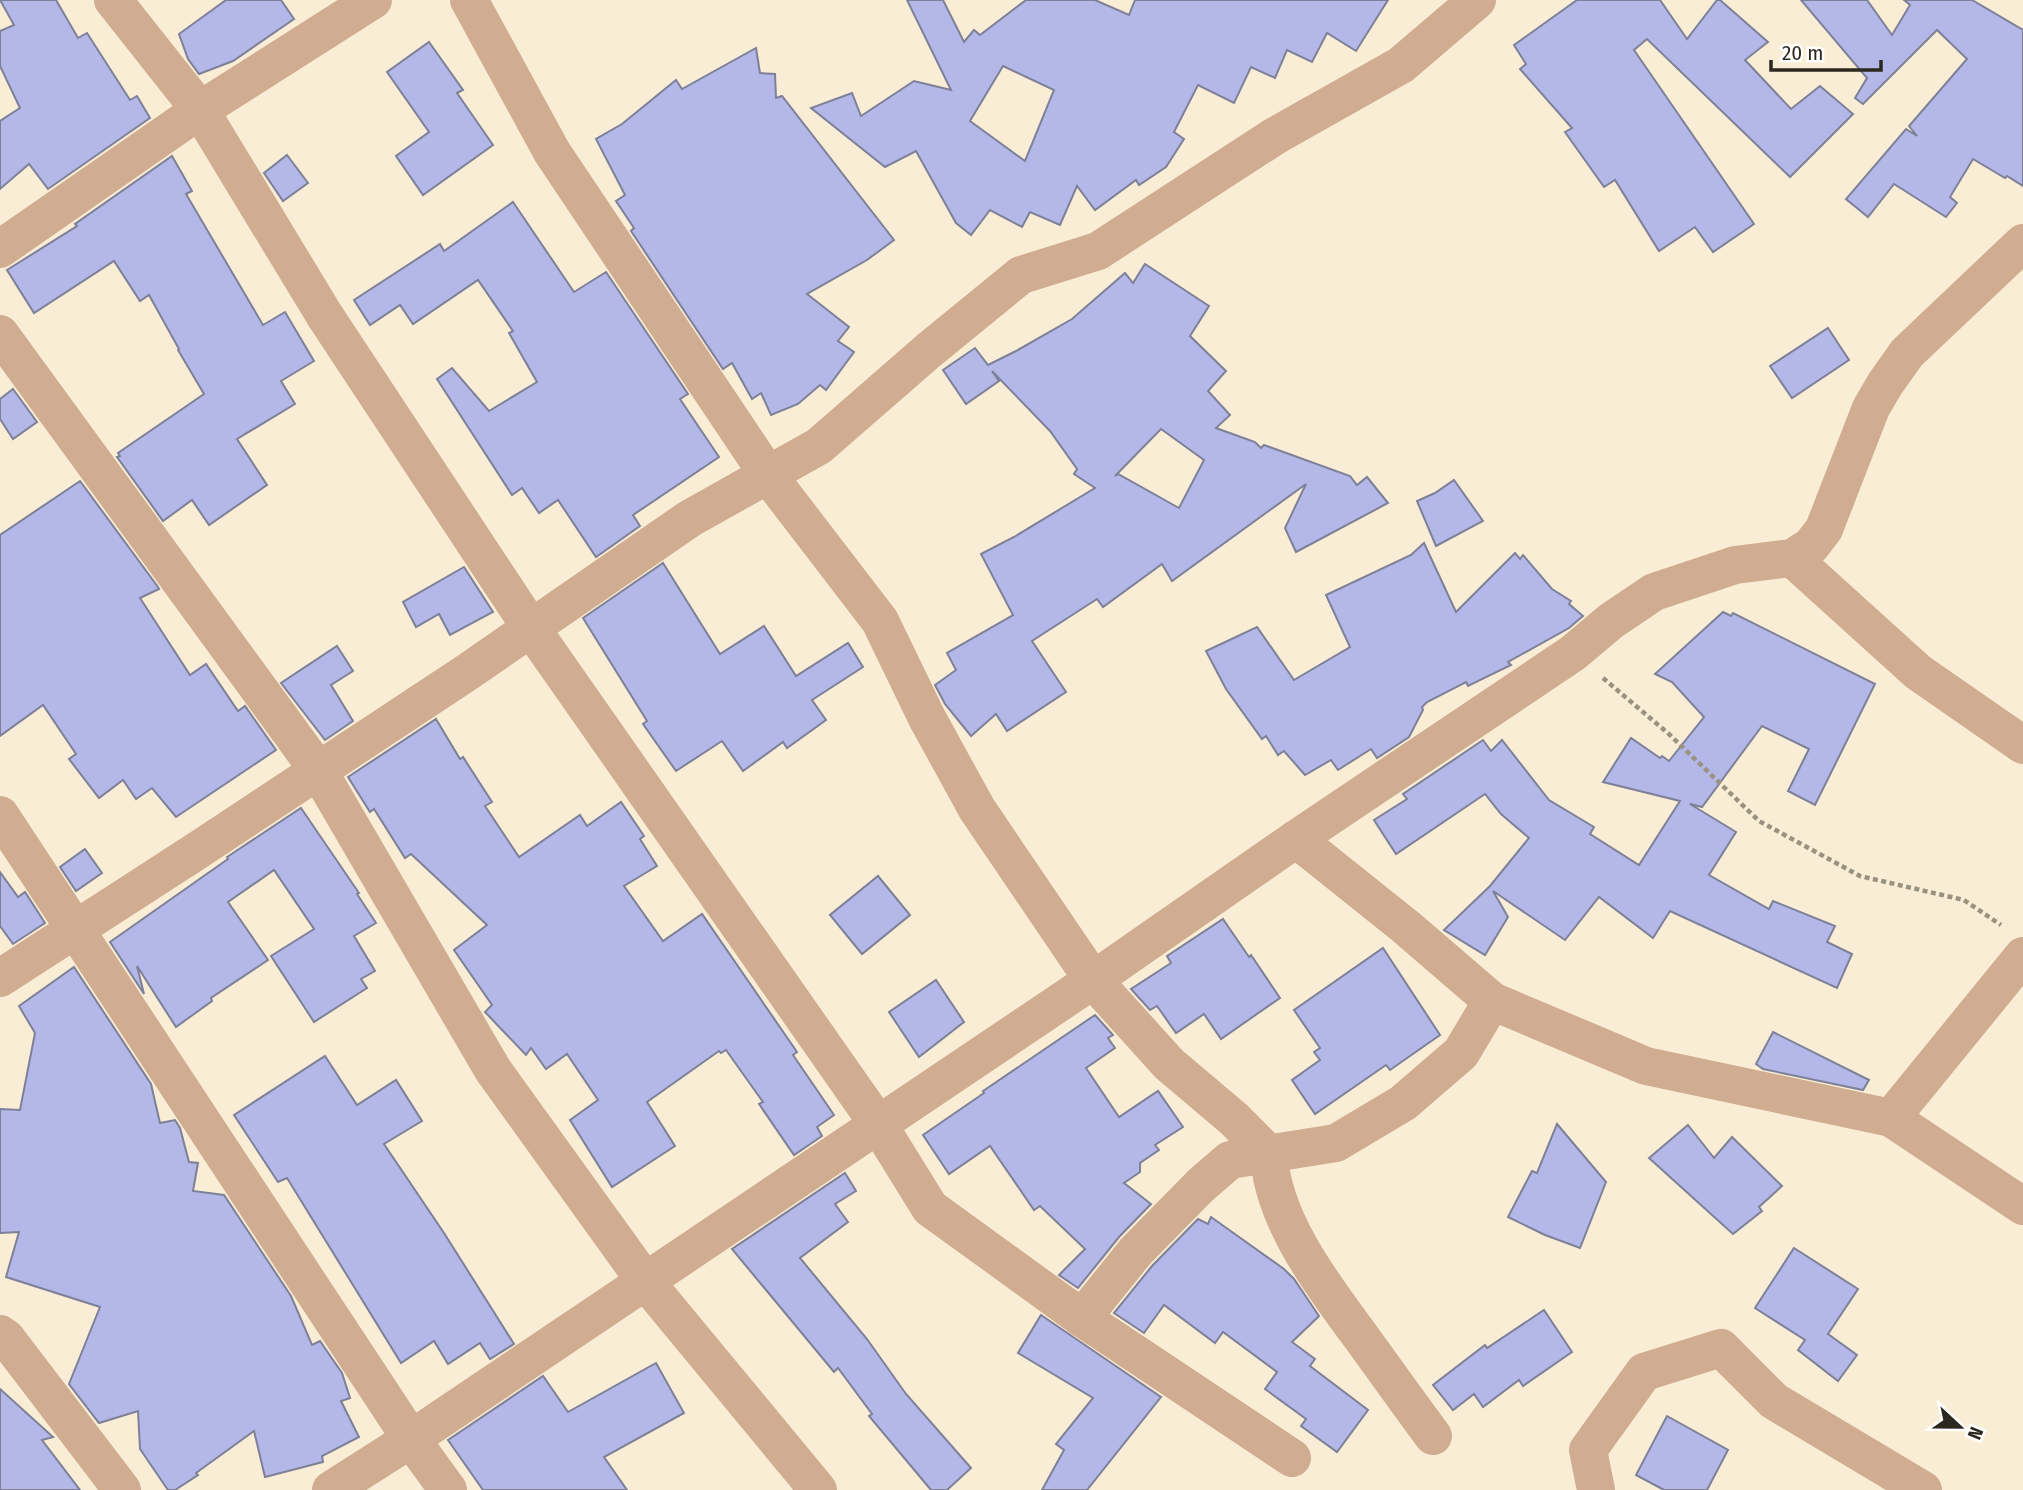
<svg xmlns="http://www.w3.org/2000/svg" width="2023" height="1490" font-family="'Fira Sans Condensed',sans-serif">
<rect width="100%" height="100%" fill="#f9eed5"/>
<!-- building -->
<g fill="#b3b8e8" stroke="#7e8098" stroke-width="2" fill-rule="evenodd">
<polygon points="0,0 56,0 78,38 87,33 130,100 137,96 150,118 48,189 29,164 0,189 0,121 20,108 0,66 0,31 14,25"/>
<polygon points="226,0 281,0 294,19 233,61 199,74 188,59 179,34"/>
<path d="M907,0H943L964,42L974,30L980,35L1026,0H1095L1129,15L1135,0H1388L1356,51L1327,33L1312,62L1287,50L1275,78L1251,67L1234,103L1198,85L1174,132L1184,139L1166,167L1139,185L1136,180L1095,210L1077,186L1060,225L1030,212L1022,227L990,210L971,235L956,223L916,151L885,167L811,108L852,93L861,116L914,81L951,90ZM1003,66L1054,90L1025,161L970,121Z"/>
<polygon points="1577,0 1660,0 1687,39 1717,0 1720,0 1768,42 1745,60 1791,109 1820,86 1853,114 1790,177 1647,39 1634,50 1754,224 1713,252 1695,227 1659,251 1615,180 1604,187 1565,132 1572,128 1520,69 1526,64 1514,45"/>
<polygon points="1801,0 1867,0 1892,35 1910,5 1904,0 1972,0 2023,30 2023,186 2007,176 2005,178 1973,159 1950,197 1957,203 1946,217 1894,184 1868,217 1846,199 1906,129 1917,136 1909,126 1967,59 1937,30 1863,104 1855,98 1867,78"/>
<polygon points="429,42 463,90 457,93 493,145 423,195 396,156 429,132 387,72"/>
<polygon points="756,48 760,73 775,74 776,98 782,96 894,240 867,260 807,294 849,327 838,341 854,352 826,390 820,385 798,404 771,415 761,393 752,399 732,363 723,369 631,231 634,228 616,201 625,195 596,139 622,124 676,80 682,89"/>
<polygon points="287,155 308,183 283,201 264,173"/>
<polygon points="172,156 192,191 186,194 263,325 285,312 314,361 281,381 295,404 237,439 267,485 209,525 192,500 163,521 117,457 120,456 118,453 204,394 178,350 179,349 149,295 140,301 114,261 34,313 7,270 77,226 75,224"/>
<polygon points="513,202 574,292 606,272 688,394 680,399 719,457 633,515 640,526 596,557 558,500 539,513 522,488 512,495 437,379 452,368 489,411 537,382 509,333 513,331 478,280 413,324 400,305 370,325 354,300 440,244 444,251"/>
<path d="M1145,264L1209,306L1190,336L1226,371L1208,391L1230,415L1216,428L1255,442L1261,448L1264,445L1350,476L1357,485L1367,477L1388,503L1296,552L1285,528L1306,484L1172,581L1162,564L1103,607L1097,599L1032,641L1066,692L1007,731L996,714L971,736L945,704L935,685L956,670L947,653L1013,615L981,554L1014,537L1095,488L1074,474L1077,469L1050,431L992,371L999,381L966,404L943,370L975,348L988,365L1016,351L1072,319L1125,273L1133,283ZM1161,429L1204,460L1179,508L1118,474L1115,476Z"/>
<polygon points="1828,328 1849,360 1792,398 1770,366"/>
<polygon points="13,389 37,422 13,439 0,419 0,399"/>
<polygon points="1454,480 1483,521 1436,546 1417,501 1435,493"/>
<polygon points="80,481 158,587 159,589 140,598 190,675 206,664 238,711 245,706 276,750 176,817 152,788 136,799 123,780 99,798 69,759 76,754 43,705 0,736 0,535"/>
<polygon points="1424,543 1456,612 1515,553 1520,559 1523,555 1552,589 1571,601 1569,604 1583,616 1569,628 1508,662 1511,665 1468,686 1466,682 1427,702 1422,707 1423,710 1409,737 1377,758 1371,749 1338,770 1331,760 1305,775 1284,751 1278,755 1266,736 1262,739 1226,689 1206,651 1257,627 1294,680 1350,647 1326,595 1411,555"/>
<polygon points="663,563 720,654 764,626 796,676 848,643 863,667 812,700 826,720 787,748 783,742 743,771 722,741 676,771 643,724 647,721 583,618"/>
<polygon points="464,567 493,612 450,635 439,614 416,627 403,602"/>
<polygon points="1723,612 1731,616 1733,613 1875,684 1815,805 1788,791 1809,749 1762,726 1702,807 1690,804 1736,832 1709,875 1769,909 1773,901 1835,926 1827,942 1852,954 1837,988 1670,911 1653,938 1599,897 1565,940 1493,891 1508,917 1485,955 1444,930 1490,886 1529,838 1501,814 1485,794 1396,854 1374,820 1407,799 1403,794 1483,740 1491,751 1502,740 1549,800 1594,827 1590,834 1639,865 1680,801 1603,782 1631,738 1660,758 1662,756 1669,761 1704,717 1672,682 1655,674"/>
<polygon points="337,646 353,671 331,685 353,721 325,740 281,683"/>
<polygon points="436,719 460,759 463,757 492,802 485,806 519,857 580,815 587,826 621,802 644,836 640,839 657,866 624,886 663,941 702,914 797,1052 793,1055 834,1115 817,1127 822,1136 794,1155 759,1104 763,1102 726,1050 721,1053 719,1051 647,1102 675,1146 612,1187 570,1120 598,1100 567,1054 546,1069 531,1048 526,1055 485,1012 492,1005 454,950 487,925 411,854 405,858 374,809 370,812 348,777"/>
<polygon points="301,808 359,893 357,894 376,923 354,936 375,971 361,979 367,988 314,1022 271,956 314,929 274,870 228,902 268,960 211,998 212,1001 176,1027 137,966 144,994 110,942 228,859 227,857"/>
<polygon points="85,849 102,873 76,891 60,867"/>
<polygon points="0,872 18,897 25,892 45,923 13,944 0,926"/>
<polygon points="878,876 910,915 862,954 830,915"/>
<polygon points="1223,919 1249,957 1251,955 1280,998 1221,1039 1204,1014 1176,1033 1157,1006 1150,1010 1131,989 1171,963 1167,956"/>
<polygon points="1383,948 1440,1035 1390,1070 1386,1065 1315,1114 1292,1080 1320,1060 1314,1052 1320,1048 1294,1010"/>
<polygon points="74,967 151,1084 160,1123 175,1120 180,1128 189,1162 198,1163 193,1191 224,1195 291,1296 312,1345 320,1341 342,1373 350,1398 341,1401 359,1437 322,1456 323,1462 265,1477 254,1431 196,1473 198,1475 175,1490 168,1490 140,1449 138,1411 99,1423 69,1384 100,1307 6,1277 19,1232 0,1233 0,1109 20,1110 35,1033 19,1006"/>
<polygon points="936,980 964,1022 919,1057 889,1012"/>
<polygon points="1095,1015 1113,1035 1108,1038 1115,1048 1086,1068 1119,1117 1158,1091 1183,1127 1155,1145 1159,1150 1140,1163 1140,1172 1124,1183 1151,1204 1119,1237 1078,1288 1059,1275 1085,1249 1040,1206 1034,1210 990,1146 949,1174 923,1135 984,1093 983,1091"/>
<polygon points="1773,1032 1869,1080 1863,1090 1763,1069 1756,1064"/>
<polygon points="325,1056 357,1105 396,1080 422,1121 384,1144 444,1233 514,1344 490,1359 480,1343 448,1364 434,1341 401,1363 287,1178 278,1182 234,1115"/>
<polygon points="1557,1124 1606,1182 1580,1248 1545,1235 1508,1217 1532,1171 1537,1173"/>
<polygon points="1688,1125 1714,1158 1732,1137 1782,1186 1759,1207 1762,1211 1733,1234 1649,1158"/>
<polygon points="845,1173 856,1191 835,1204 848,1222 800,1258 867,1339 906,1394 971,1468 947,1490 931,1490 869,1416 872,1414 838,1368 834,1372 732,1249"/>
<polygon points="1211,1217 1284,1269 1294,1279 1319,1316 1292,1342 1315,1359 1310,1366 1368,1410 1337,1452 1301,1426 1306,1419 1265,1389 1277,1372 1223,1332 1215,1343 1164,1305 1144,1333 1114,1313 1152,1266 1198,1219 1208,1224"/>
<polygon points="1794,1248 1858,1289 1828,1334 1857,1355 1838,1381 1798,1350 1805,1340 1755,1308"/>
<polygon points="1544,1310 1572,1352 1523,1386 1519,1380 1483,1407 1474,1394 1453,1410 1433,1385 1485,1345 1487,1348"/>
<polygon points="1041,1315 1161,1397 1087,1490 1042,1490 1064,1450 1056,1444 1093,1398 1018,1353"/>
<polygon points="656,1363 684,1413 604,1457 627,1490 483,1490 448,1440 543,1376 568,1412"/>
<polygon points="0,1389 53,1437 42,1440 80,1490 0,1490"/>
<polygon points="1667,1416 1728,1450 1707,1490 1664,1490 1636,1475"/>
</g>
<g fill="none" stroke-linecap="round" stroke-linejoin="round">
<!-- path -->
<polyline stroke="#9a9281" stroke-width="4.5" stroke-dasharray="5 3.5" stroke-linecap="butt" points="1603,678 1670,735 1759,821 1860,876 1964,900 2001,925"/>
<!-- minor -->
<g stroke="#d0ac90" stroke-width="38">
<polyline points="113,0 200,110 325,316 531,628 878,1124 930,1208 1082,1318"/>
<polyline points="0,249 200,110 373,0"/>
<polyline points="0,334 318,770 493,1070 645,1281 818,1490"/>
<polyline points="1792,558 1918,672 2023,745"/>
<polyline points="0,815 411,1439 448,1490"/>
<polyline points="1296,839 1406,927 1492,1001 1646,1066 1891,1118 2023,1206"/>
<polyline points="0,978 192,854 466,673 689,519 819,446 928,351 1021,275 1098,251 1275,136 1401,65 1477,0"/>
<polyline points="1891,1118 2023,956"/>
<polyline points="0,1334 6,1338 122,1490"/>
<path d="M1433,1436C1410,1405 1387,1373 1364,1341C1325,1288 1272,1221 1269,1154L1234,1119L1169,1064L1093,980L1296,839L1573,653L1611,621L1654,592L1735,565L1792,558L1811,546L1824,529L1871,408L1885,384L1907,353L2023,243"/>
<polyline points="1292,1458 1082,1318 1136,1251 1201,1185 1230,1160 1336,1143 1403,1103 1461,1053 1492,1001"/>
<polyline points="331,1490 411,1439 1093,980 977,809 927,718 880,621 768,475 552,152 469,0"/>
<polyline points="1596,1490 1588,1450 1644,1372 1721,1348 1774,1401 1923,1490"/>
</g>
</g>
<!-- north arrow -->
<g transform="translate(1960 1427) rotate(112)" stroke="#ffffff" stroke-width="5" paint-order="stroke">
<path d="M0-5L12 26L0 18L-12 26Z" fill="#2c281f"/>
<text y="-10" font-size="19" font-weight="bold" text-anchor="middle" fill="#2c281f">N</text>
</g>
<!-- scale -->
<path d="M1771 60v10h110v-10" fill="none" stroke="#2c281f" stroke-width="3.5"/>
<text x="1782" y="60" font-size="21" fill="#2c281f" stroke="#ffffff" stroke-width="5" paint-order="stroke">20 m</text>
</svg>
